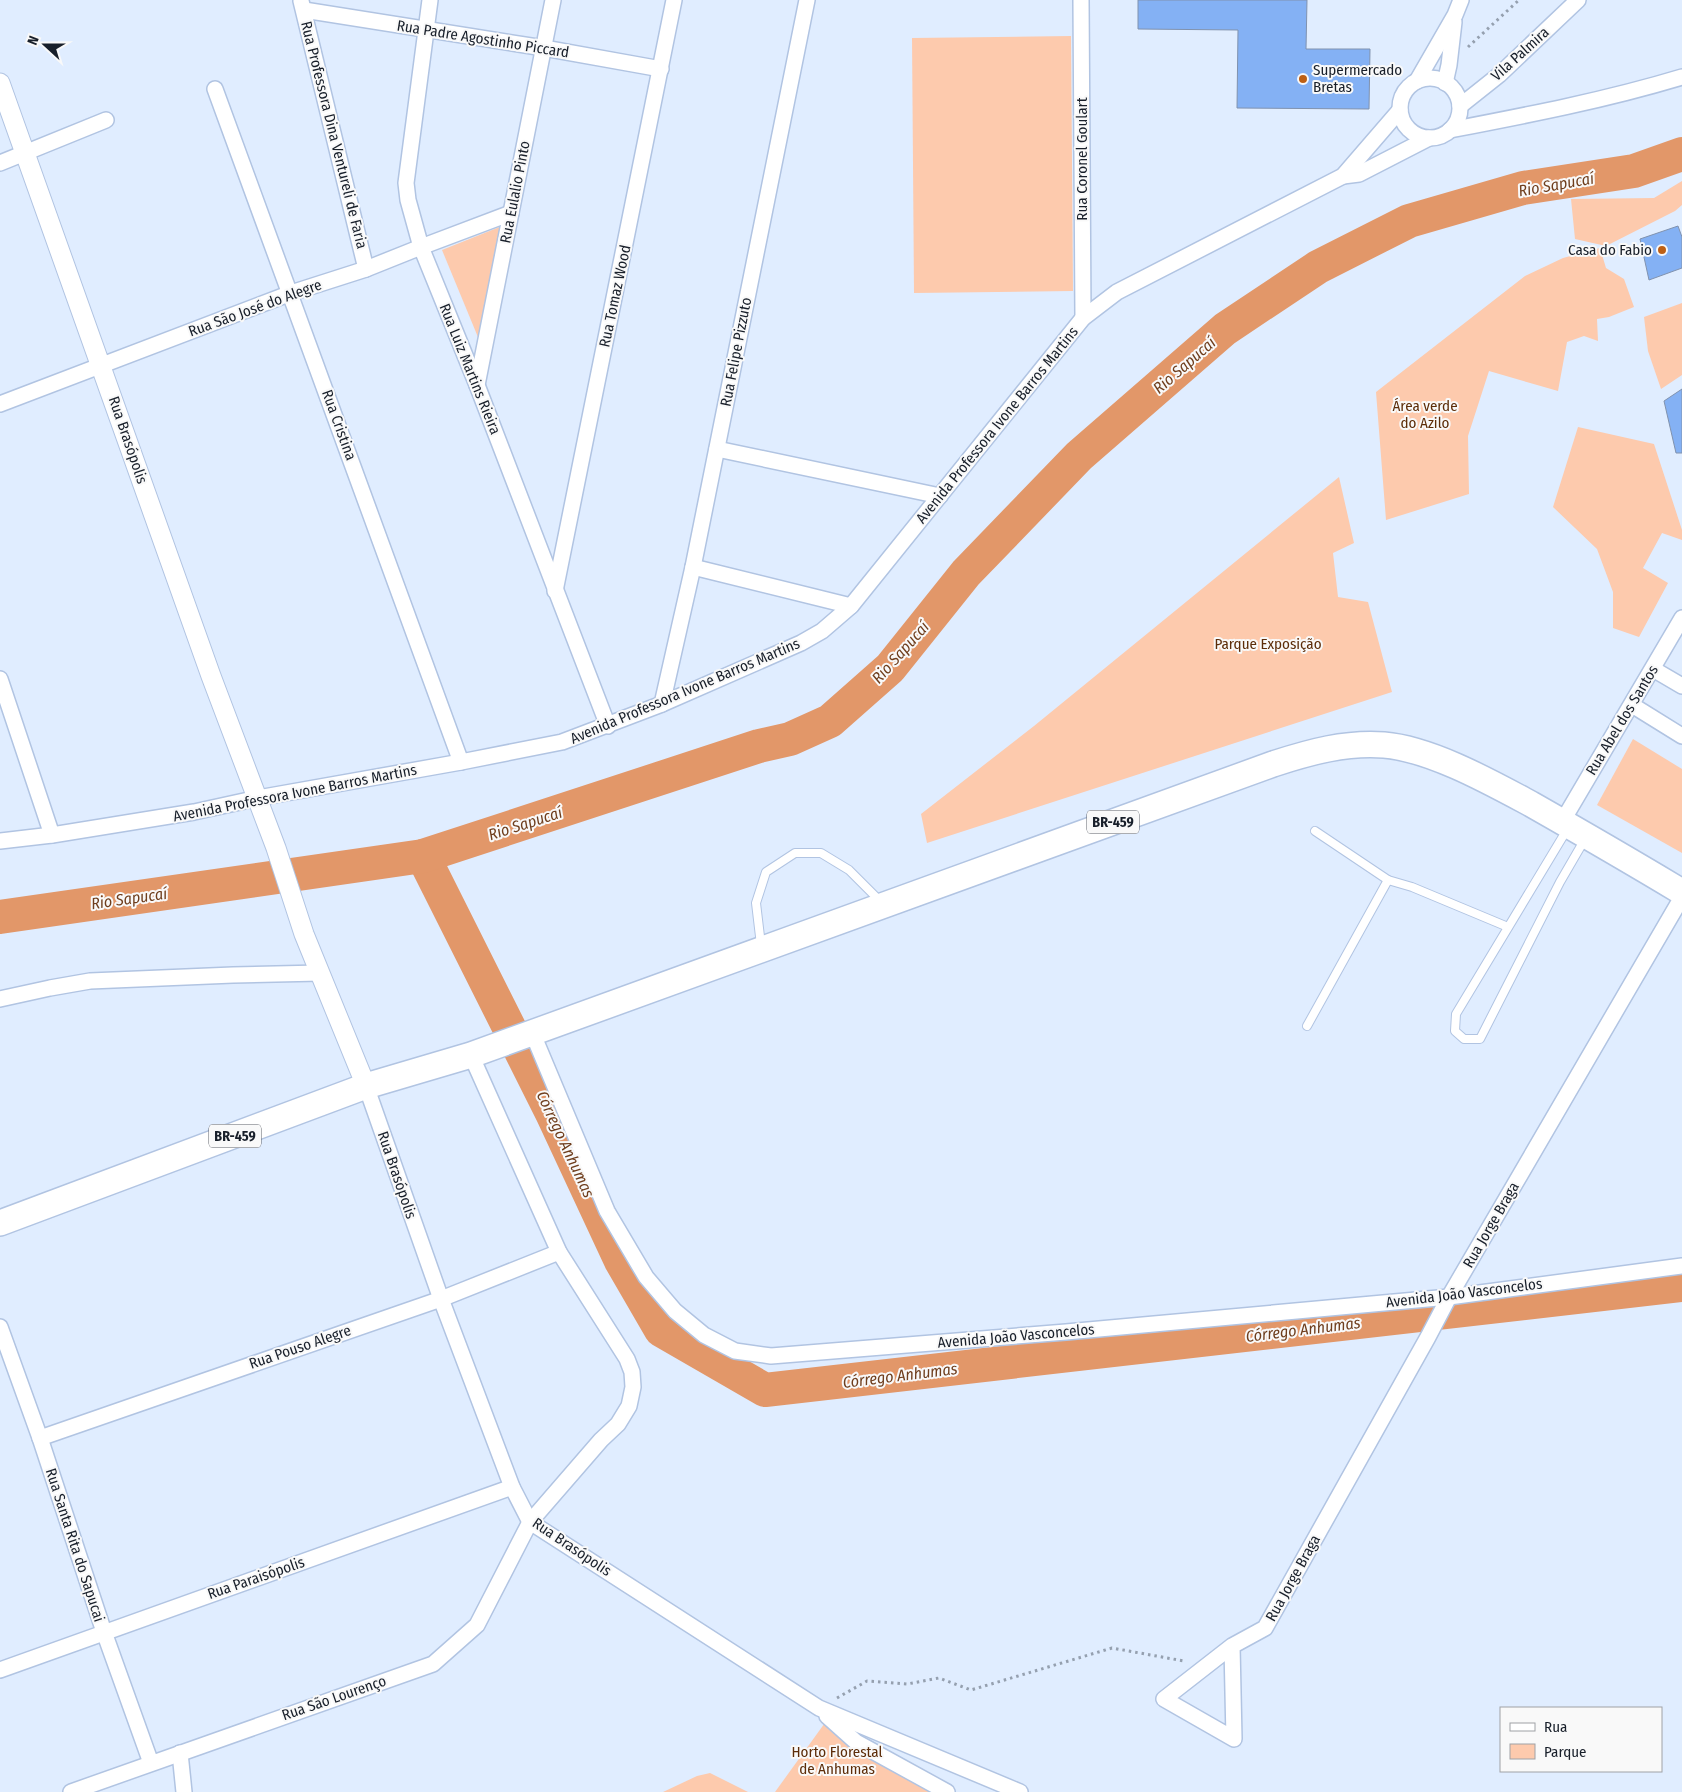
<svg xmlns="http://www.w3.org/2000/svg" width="1682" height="1792" font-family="'Fira Sans Condensed',sans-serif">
<rect width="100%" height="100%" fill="#e0edff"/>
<!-- green -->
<g fill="#fdcaad">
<polygon points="1071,36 1073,291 914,293 912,38"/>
<polygon points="1682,181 1682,205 1675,211 1606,246 1575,239 1571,199 1654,198"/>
<polygon points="502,226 480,342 442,250"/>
<polygon points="1600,248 1606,268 1624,279 1634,307 1609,317 1597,319 1598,341 1584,336 1567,342 1558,391 1489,371 1468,436 1469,494 1386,520 1376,392 1525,276 1563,258"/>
<polygon points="1682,303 1682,375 1661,389 1648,351 1644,317"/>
<polygon points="1578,427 1654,444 1682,530 1682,540 1662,533 1643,568 1668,583 1639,637 1613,628 1613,592 1597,549 1553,507"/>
<polygon points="1339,477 1354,543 1333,553 1338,597 1368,602 1392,692 927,843 921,814 1034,726"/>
<polygon points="1633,739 1682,769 1682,853 1597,805"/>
<polygon points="827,1720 953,1792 775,1792"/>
<polygon points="710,1773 748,1792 663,1792 697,1776"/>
</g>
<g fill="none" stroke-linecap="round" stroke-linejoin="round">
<!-- river -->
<g stroke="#e29769" stroke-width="34">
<polyline points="423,856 552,1113 621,1261 661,1330 765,1390 1682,1285"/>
<polyline points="0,917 423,856 759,746 790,739 830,721 890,668 966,573 1079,456 1225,329 1318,267 1409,221 1523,188 1634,171 1682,154"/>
</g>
</g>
<!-- building -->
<g fill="#84b1f4" stroke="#8092ae">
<polygon points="1138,0 1307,0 1306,49 1370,49 1369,109 1237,108 1238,30 1138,29"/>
<polygon points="1678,226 1682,237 1682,268 1649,280 1640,239"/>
<polygon points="1682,389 1682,453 1676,453 1664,401"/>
</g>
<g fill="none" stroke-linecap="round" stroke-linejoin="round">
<defs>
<g id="service">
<polyline points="1568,828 1456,1014 1455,1031 1464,1039 1480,1039 1560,882 1585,839"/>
<polyline points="1315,831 1388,880"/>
<polyline points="761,945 756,903 766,872 795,853 821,853 849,870 881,902"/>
<polyline points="1307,1026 1388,880 1412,887 1508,927"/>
</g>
<g id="minor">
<polyline points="430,0 406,183 408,200 421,247 477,385 608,726"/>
<polyline points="1081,0 1083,318"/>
<polyline points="301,1 366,269"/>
<polyline points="304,10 544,48 661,69"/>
<circle cx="1430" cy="108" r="30"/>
<polyline points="1417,81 1455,15 1461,0"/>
<polyline points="1445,83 1449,65 1454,22"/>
<polyline points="215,89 461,762"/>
<polyline points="1460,106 1499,75 1578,0"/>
<path d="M1450,130C1528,115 1606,100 1682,77"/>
<polyline points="0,163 106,120"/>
<polyline points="1343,176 1359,174 1429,138"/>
<polyline points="477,385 553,0"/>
<polyline points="0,404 291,293 366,269 421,247 511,213"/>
<polyline points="717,449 940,496"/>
<polyline points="693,567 851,606"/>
<polyline points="555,591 674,0"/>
<polyline points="1653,669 1682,686"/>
<polyline points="0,679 52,835"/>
<polyline points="662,704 693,567 807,0"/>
<polyline points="1632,705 1682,736"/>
<polyline points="1562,822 1682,618"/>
<polyline points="0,841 52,835 194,812 258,798 461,762 562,742 662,704 801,643 822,631 851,606 1083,318 1117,292 1343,176 1400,110"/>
<polyline points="0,999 50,988 90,981 233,975 320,973"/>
<polyline points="532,1032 607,1211 646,1277 675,1311 704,1335 735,1351 771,1356 1066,1332 1449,1297 1682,1266"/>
<polyline points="366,1086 441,1299 512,1487 530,1522 819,1708 1020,1792"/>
<polyline points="0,1327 40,1438 104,1632 151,1763"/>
<polyline points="40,1438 441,1299 559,1252"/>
<polyline points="1232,1646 1234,1739 1164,1699 1232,1646 1265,1628 1428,1337 1449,1297 1682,897"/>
<polyline points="0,1670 512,1487"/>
<polyline points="827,1716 856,1742 947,1792"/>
<polyline points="180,1753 184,1792"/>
<polyline points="71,1792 433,1664 477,1625 530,1522 601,1440 618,1424 629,1406 633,1387 632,1372 627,1359 559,1252 471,1055"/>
</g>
<polyline id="tertiary" points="0,83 211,676 276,848 304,934 366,1086"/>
<path id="trunk" d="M0,1223L366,1086L471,1055L1273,764C1310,752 1346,742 1384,745C1431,749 1490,782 1531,804C1582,833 1632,862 1682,892"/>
</defs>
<!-- service casing -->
<use href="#service" stroke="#b1c4e2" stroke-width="10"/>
<!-- minor casing -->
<use href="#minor" stroke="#b1c4e2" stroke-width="18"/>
<!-- tertiary casing -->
<use href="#tertiary" stroke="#b1c4e2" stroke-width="21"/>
<!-- trunk casing -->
<use href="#trunk" stroke="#b1c4e2" stroke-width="28"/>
<!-- path -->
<g stroke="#95a0af" stroke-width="3" stroke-dasharray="2.5 4" stroke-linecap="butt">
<polyline points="1468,47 1519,0"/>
<polyline points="837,1698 867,1681 907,1684 939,1678 971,1690 1112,1648 1184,1661"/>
</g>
<!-- service -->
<use href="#service" stroke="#fff" stroke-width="8"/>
<!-- minor -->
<use href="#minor" stroke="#fff" stroke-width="15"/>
<!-- tertiary -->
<use href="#tertiary" stroke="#fff" stroke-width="19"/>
<!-- trunk -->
<use href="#trunk" stroke="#fff" stroke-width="25"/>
</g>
<!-- markers -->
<g fill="#bd5f14" stroke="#f9f9f9" stroke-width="2">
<circle cx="1303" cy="79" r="5"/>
<circle cx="1662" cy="250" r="5"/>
</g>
<g text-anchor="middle" stroke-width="4" stroke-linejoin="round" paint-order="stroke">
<!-- shield labels -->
<g fill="#f9f9f9" stroke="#5c6068" stroke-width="1">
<rect x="1087" y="810.5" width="52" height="23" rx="4"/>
<rect x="209" y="1124.5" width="52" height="23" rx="4"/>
</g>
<g font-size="14" font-weight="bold" fill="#181f2a">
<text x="1113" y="827">BR-459</text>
<text x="235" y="1141">BR-459</text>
</g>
<!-- street labels -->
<g font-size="15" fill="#181f2a" stroke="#f9f9f9">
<text transform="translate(483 39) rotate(9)" y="5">Rua Padre Agostinho Piccard</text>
<text transform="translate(1520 54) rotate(-42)" y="5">Vila Palmira</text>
<text transform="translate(334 135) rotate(76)" y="5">Rua Professora Dina Ventureli de Faria</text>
<text transform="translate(1082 159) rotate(-90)" y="5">Rua Coronel Goulart</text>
<text transform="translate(515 192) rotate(-79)" y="5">Rua Eulalio Pinto</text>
<text transform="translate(615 296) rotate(-78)" y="5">Rua Tomaz Wood</text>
<text transform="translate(255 308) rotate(-20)" y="5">Rua São José do Alegre</text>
<text transform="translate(736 352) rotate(-79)" y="5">Rua Felipe Pizzuto</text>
<text transform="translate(470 369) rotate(68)" y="5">Rua Luiz Martins Rieira</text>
<text transform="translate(339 425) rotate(70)" y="5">Rua Cristina</text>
<text transform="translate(997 425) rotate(-51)" y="5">Avenida Professora Ivone Barros Martins</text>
<text transform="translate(128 440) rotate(71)" y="5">Rua Brasópolis</text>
<text transform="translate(685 691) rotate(-23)" y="5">Avenida Professora Ivone Barros Martins</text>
<text transform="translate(1622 720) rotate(-59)" y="5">Rua Abel dos Santos</text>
<text transform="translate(295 793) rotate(-11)" y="5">Avenida Professora Ivone Barros Martins</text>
<text transform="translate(397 1175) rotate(71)" y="5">Rua Brasópolis</text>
<text transform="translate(1491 1225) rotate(-60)" y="5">Rua Jorge Braga</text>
<text transform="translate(1464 1293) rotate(-7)" y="5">Avenida João Vasconcelos</text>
<text transform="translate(1016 1336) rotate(-5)" y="5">Avenida João Vasconcelos</text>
<text transform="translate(300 1347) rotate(-19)" y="5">Rua Pouso Alegre</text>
<text transform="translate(75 1545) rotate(72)" y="5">Rua Santa Rita do Sapucai</text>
<text transform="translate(572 1547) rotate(34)" y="5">Rua Brasópolis</text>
<text transform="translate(256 1578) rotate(-19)" y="5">Rua Paraisópolis</text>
<text transform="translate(1293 1578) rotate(-61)" y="5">Rua Jorge Braga</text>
<text transform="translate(334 1698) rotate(-19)" y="5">Rua São Lourenço</text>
</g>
<!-- poi labels -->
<g font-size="15" fill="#181f2a" stroke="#f9f9f9" text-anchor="start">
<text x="1313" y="75">Supermercado<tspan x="1313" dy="17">Bretas</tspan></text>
<text x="1652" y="255" text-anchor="end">Casa do Fabio</text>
</g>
<!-- park labels -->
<g font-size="15" fill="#5d2d09" stroke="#f9f9f9">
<text x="1425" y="411">Área verde<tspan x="1425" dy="17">do Azilo</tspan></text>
<text x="1268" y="649">Parque Exposição</text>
<text x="837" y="1757">Horto Florestal<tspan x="837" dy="17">de Anhumas</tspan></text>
</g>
<!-- water labels -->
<g font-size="16" font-style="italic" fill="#6f3e1d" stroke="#f9f9f9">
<text transform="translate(1556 184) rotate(-10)" y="6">Rio Sapucaí</text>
<text transform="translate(1184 365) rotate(-41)" y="6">Rio Sapucaí</text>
<text transform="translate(900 652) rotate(-48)" y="6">Rio Sapucaí</text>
<text transform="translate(525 823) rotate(-18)" y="6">Rio Sapucaí</text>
<text transform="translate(129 898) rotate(-8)" y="6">Rio Sapucaí</text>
<text transform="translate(566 1144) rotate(65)" y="6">Córrego Anhumas</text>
<text transform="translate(1303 1329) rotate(-7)" y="6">Córrego Anhumas</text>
<text transform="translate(900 1375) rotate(-7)" y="6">Córrego Anhumas</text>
</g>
</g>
<!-- legend -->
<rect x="1500" y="1707" width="162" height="65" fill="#f9f9f9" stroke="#9fa2a6"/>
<rect x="1510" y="1723" width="25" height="8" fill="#ffffff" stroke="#9fa2a6"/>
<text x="1544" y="1732" font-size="15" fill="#181f2a">Rua</text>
<rect x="1510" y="1744" width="25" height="15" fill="#fdcaad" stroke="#9fa2a6"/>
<text x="1544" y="1757" font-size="15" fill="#181f2a">Parque</text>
<!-- north arrow -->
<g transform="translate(45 45) rotate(291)" stroke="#f9f9f9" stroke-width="4" paint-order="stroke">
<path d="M0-4L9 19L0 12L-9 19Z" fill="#181f2a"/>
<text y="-8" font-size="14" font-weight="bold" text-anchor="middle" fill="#181f2a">N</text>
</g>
</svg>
